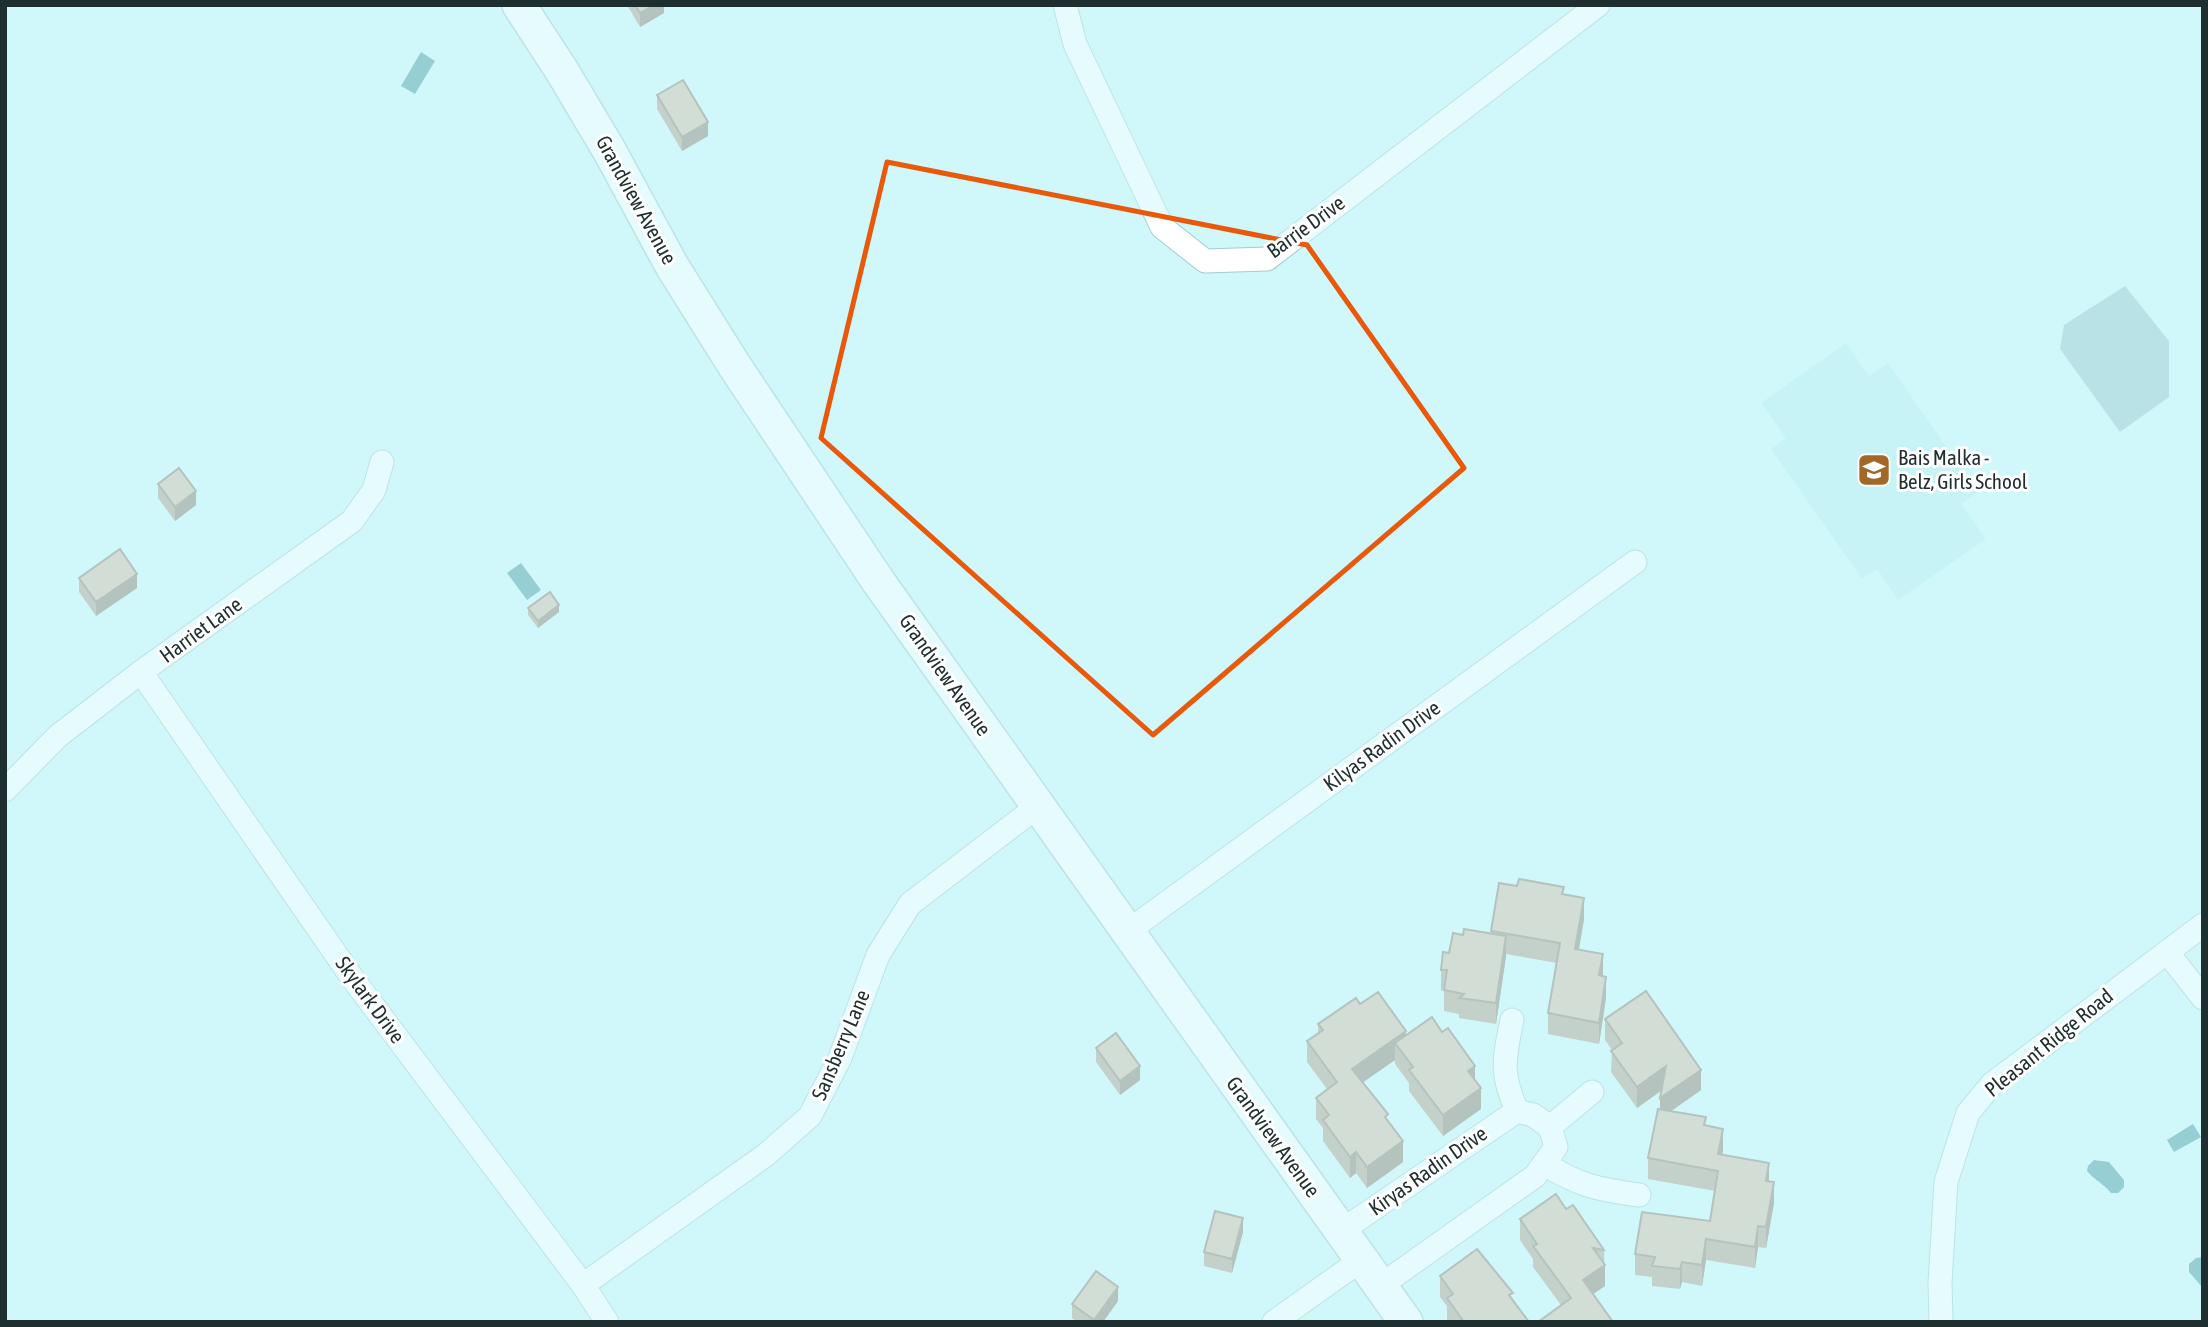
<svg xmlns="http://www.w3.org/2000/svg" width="2208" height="1327" font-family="'Asap Condensed',sans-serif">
<rect width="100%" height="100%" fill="#d0f8fb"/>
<!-- built -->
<polygon fill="#bceef2" points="1846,343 1869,376 1888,363 1978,492 1961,504 1986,539 1898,600 1877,569 1862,579 1771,449 1786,438 1761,403"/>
<!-- green -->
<polygon fill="#9bc8cb" points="2125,286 2169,341 2169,397 2120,432 2060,349 2064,325"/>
<!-- water -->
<g fill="#4e9ea5">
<polygon points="421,52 435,61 415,94 401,86"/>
<polygon points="521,563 541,590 527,600 507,573"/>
<polygon points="2193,1124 2201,1137 2174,1152 2167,1140"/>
<path d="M2094,1160L2109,1162L2124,1180V1187L2118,1193H2111C2103,1183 2093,1179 2087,1171L2088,1166Z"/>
<polygon points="2203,1257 2203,1288 2189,1272 2189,1264 2196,1258"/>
</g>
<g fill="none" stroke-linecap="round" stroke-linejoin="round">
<defs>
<g id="street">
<polyline points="1065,5 1075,44 1162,227 1205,261 1267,259 1598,5"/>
<polyline points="141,672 353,979 583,1285 607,1322"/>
<polyline points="5,790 58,736 141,672 352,521 374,490 382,462"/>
<polyline points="1128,931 1635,562"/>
<polyline points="2167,952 2203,998"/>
<path d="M1512,1020C1504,1060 1500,1072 1517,1111"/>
<polyline points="1550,1127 1592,1092"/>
<path d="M1544,1164C1581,1186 1596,1189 1639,1195"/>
<polyline points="1341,1231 1517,1111 1533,1115 1550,1127 1556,1147 1535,1176 1380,1286"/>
<polyline points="583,1285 767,1154 810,1116 840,1058 878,955 910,904 1038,806"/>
<polyline points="1274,1322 1361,1260"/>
<polyline points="1941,1322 1940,1283 1946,1182 1968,1113 1992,1084 2203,925"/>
</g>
<polyline id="secondary" points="519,5 562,71 609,150 672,266 734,365 878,581 1406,1322"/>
</defs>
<!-- street casing -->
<use href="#street" stroke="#a5cbce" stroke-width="25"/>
<!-- secondary casing -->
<use href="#secondary" stroke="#a5cbce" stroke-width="36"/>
<!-- street -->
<use href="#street" stroke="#fff" stroke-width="23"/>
<!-- secondary -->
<use href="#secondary" stroke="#fff" stroke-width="33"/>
</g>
<!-- wall -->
<g fill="#b6a28f">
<polygon points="627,5 664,5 664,13 640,27"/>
<polygon points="657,95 708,136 682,151 657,109"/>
<polygon points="158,484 196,505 175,521 158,498"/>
<polygon points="79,578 137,588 96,616 79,592"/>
<polygon points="528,608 559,612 538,628 528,615"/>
<polygon points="1564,894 1584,919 1579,950 1603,976 1606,998 1599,1044 1548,1034 1548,1013 1557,963 1506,954 1496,1024 1459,1018 1459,1014 1444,1011 1444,991 1441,990 1441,970 1449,953 1463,935 1491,934 1491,931"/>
<polygon points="1360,1004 1475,1079 1481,1109 1443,1136 1409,1091 1409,1083 1395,1064 1395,1060 1363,1082 1388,1121 1403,1162 1367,1188 1356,1173 1350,1178 1323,1141 1323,1128 1316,1119 1316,1098 1327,1089 1307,1062 1307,1041 1318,1033 1318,1024"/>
<polygon points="1605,1019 1701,1090 1671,1111 1706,1126 1723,1150 1722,1155 1769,1181 1774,1203 1766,1248 1758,1247 1755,1268 1706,1260 1702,1286 1682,1282 1680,1289 1652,1286 1652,1277 1635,1275 1635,1254 1710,1221 1715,1191 1648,1179 1648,1158 1660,1109 1661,1091 1637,1108 1611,1072 1612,1050 1605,1040"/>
<polygon points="1096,1048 1140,1080 1120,1095 1096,1062"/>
<polygon points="1566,1209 1604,1250 1605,1286 1593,1294 1561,1305 1533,1267 1533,1259 1520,1240 1520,1219"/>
<polygon points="1243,1232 1232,1273 1204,1266 1204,1252"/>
<polygon points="1440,1276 1513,1300 1529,1322 1449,1322 1447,1319 1447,1306 1440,1297"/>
<polygon points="1118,1301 1103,1322 1077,1322 1072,1318 1072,1304"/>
</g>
<!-- shaded-wall -->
<g fill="#948474">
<polygon points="654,5 664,5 664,13 640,27 640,13"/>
<polygon points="708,122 708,136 682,151 682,137"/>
<polygon points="196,491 196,505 175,521 175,507"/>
<polygon points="137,574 137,588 96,616 96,602"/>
<polygon points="559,605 559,612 538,628 538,621"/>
<polygon points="1584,898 1584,919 1575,970 1575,949"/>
<polygon points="1506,936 1506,957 1496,1024 1496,1003"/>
<polygon points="1603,954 1603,975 1599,996 1599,975"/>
<polygon points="1606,977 1606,998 1599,1044 1599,1023"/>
<polygon points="1406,1031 1406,1052 1395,1043 1395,1060 1352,1090 1352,1069"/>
<polygon points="1140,1066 1140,1080 1120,1095 1120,1081"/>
<polygon points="1475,1066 1475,1087 1468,1071"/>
<polygon points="1666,1066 1666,1087 1637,1108 1637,1087"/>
<polygon points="1701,1070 1701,1090 1660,1119 1660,1098"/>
<polygon points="1481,1088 1481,1109 1443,1136 1443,1115"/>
<polygon points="1723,1129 1723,1150 1718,1173 1718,1154"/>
<polygon points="1403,1141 1403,1162 1367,1188 1367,1167"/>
<polygon points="1356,1152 1356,1173 1350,1178 1350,1157"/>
<polygon points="1769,1163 1769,1183 1766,1181"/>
<polygon points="1774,1182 1774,1203 1766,1248 1766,1227"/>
<polygon points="1243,1218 1243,1232 1232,1273 1232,1259"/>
<polygon points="1758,1226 1758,1247 1755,1268 1755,1247"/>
<polygon points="1706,1239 1706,1260 1702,1286 1702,1265"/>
<polygon points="1682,1262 1682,1282 1680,1289 1680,1269"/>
<polygon points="1605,1265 1605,1286 1583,1301 1583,1280"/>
<polygon points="1118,1287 1118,1301 1103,1322 1094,1322"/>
</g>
<!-- building -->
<g fill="#d4bca6" stroke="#948474" stroke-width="2">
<polygon points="635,5 654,5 640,13"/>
<polygon points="683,80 708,122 682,137 657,95"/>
<polygon points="179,468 196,491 175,507 158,484"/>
<polygon points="120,549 137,574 96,602 79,578"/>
<polygon points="550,592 559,605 538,621 528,608"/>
<polygon points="1519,879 1564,887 1562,894 1584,898 1575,949 1603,954 1599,975 1606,977 1599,1023 1548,1013 1560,943 1491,931 1499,883 1517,886"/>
<polygon points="1464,929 1506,936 1496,1003 1459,998 1464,994 1444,990 1447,970 1441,970 1443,952 1449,953 1453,933 1463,935"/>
<polygon points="1646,991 1701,1070 1660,1098 1666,1066 1637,1087 1611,1051 1622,1043 1605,1019"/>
<polygon points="1378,992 1406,1031 1352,1069 1388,1114 1385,1117 1403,1141 1367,1167 1356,1152 1350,1157 1323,1120 1329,1115 1316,1098 1337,1082 1307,1041 1323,1030 1318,1024 1356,998 1360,1004"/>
<polygon points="1432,1017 1442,1032 1448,1028 1475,1066 1468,1071 1481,1088 1443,1115 1409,1070 1413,1067 1395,1043"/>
<polygon points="1116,1033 1140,1066 1120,1081 1096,1048"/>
<polygon points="1658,1109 1706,1117 1704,1125 1723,1129 1718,1154 1769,1163 1766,1181 1774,1182 1766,1227 1758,1226 1755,1247 1706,1239 1702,1265 1682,1262 1680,1269 1652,1266 1655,1257 1635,1254 1642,1212 1710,1221 1718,1171 1648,1158"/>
<polygon points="1556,1194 1566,1209 1573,1205 1604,1250 1593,1248 1605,1265 1583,1280 1613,1322 1538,1322 1571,1298 1533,1246 1537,1244 1520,1219"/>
<polygon points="1215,1211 1243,1218 1232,1259 1204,1252"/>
<polygon points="1477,1249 1513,1293 1509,1295 1529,1322 1464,1322 1447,1298 1453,1294 1440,1276"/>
<polygon points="1096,1271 1118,1287 1094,1320 1072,1304"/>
</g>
<!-- marked area -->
<path d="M0 0H2208V1327H0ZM887,162L1307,245L1464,468L1153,735L821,438Z" fill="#d0f8fb" fill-opacity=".55" fill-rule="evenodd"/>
<path fill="none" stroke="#e8590c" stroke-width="5" stroke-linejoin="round" d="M887,162L1307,245L1464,468L1153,735L821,438Z"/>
<!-- icons -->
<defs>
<symbol id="school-square" viewBox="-11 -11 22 22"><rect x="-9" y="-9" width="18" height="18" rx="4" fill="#a16827" stroke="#fff"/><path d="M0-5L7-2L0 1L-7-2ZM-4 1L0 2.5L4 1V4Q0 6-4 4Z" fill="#fff"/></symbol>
</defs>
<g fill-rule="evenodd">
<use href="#school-square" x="1855" y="451" width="38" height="38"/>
</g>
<g text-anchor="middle" stroke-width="6" stroke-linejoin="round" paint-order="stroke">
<!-- street labels -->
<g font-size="21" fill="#1f2e2f" stroke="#fff">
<text transform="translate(636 200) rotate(61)" y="7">Grandview Avenue</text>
<text transform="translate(1306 227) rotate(-36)" y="7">Barrie Drive</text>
<text transform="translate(201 630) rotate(-36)" y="7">Harriet Lane</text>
<text transform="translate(945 675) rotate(55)" y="7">Grandview Avenue</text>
<text transform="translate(1382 746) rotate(-36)" y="7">Kilyas Radin Drive</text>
<text transform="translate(370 1000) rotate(54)" y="7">Skylark Drive</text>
<text transform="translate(2049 1043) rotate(-39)" y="7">Pleasant Ridge Road</text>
<text transform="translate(841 1045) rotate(-67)" y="7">Sansberry Lane</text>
<text transform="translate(1273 1137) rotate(54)" y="7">Grandview Avenue</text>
<text transform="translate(1428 1171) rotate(-35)" y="7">Kiryas Radin Drive</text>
</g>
<!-- poi labels -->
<g font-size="21" fill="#1f2e2f" stroke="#fff" text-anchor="start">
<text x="1898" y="465">Bais Malka -<tspan x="1898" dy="24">Belz, Girls School</tspan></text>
</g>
</g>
<!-- border -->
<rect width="2208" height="1327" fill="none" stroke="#1f2e2f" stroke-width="14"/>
</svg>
